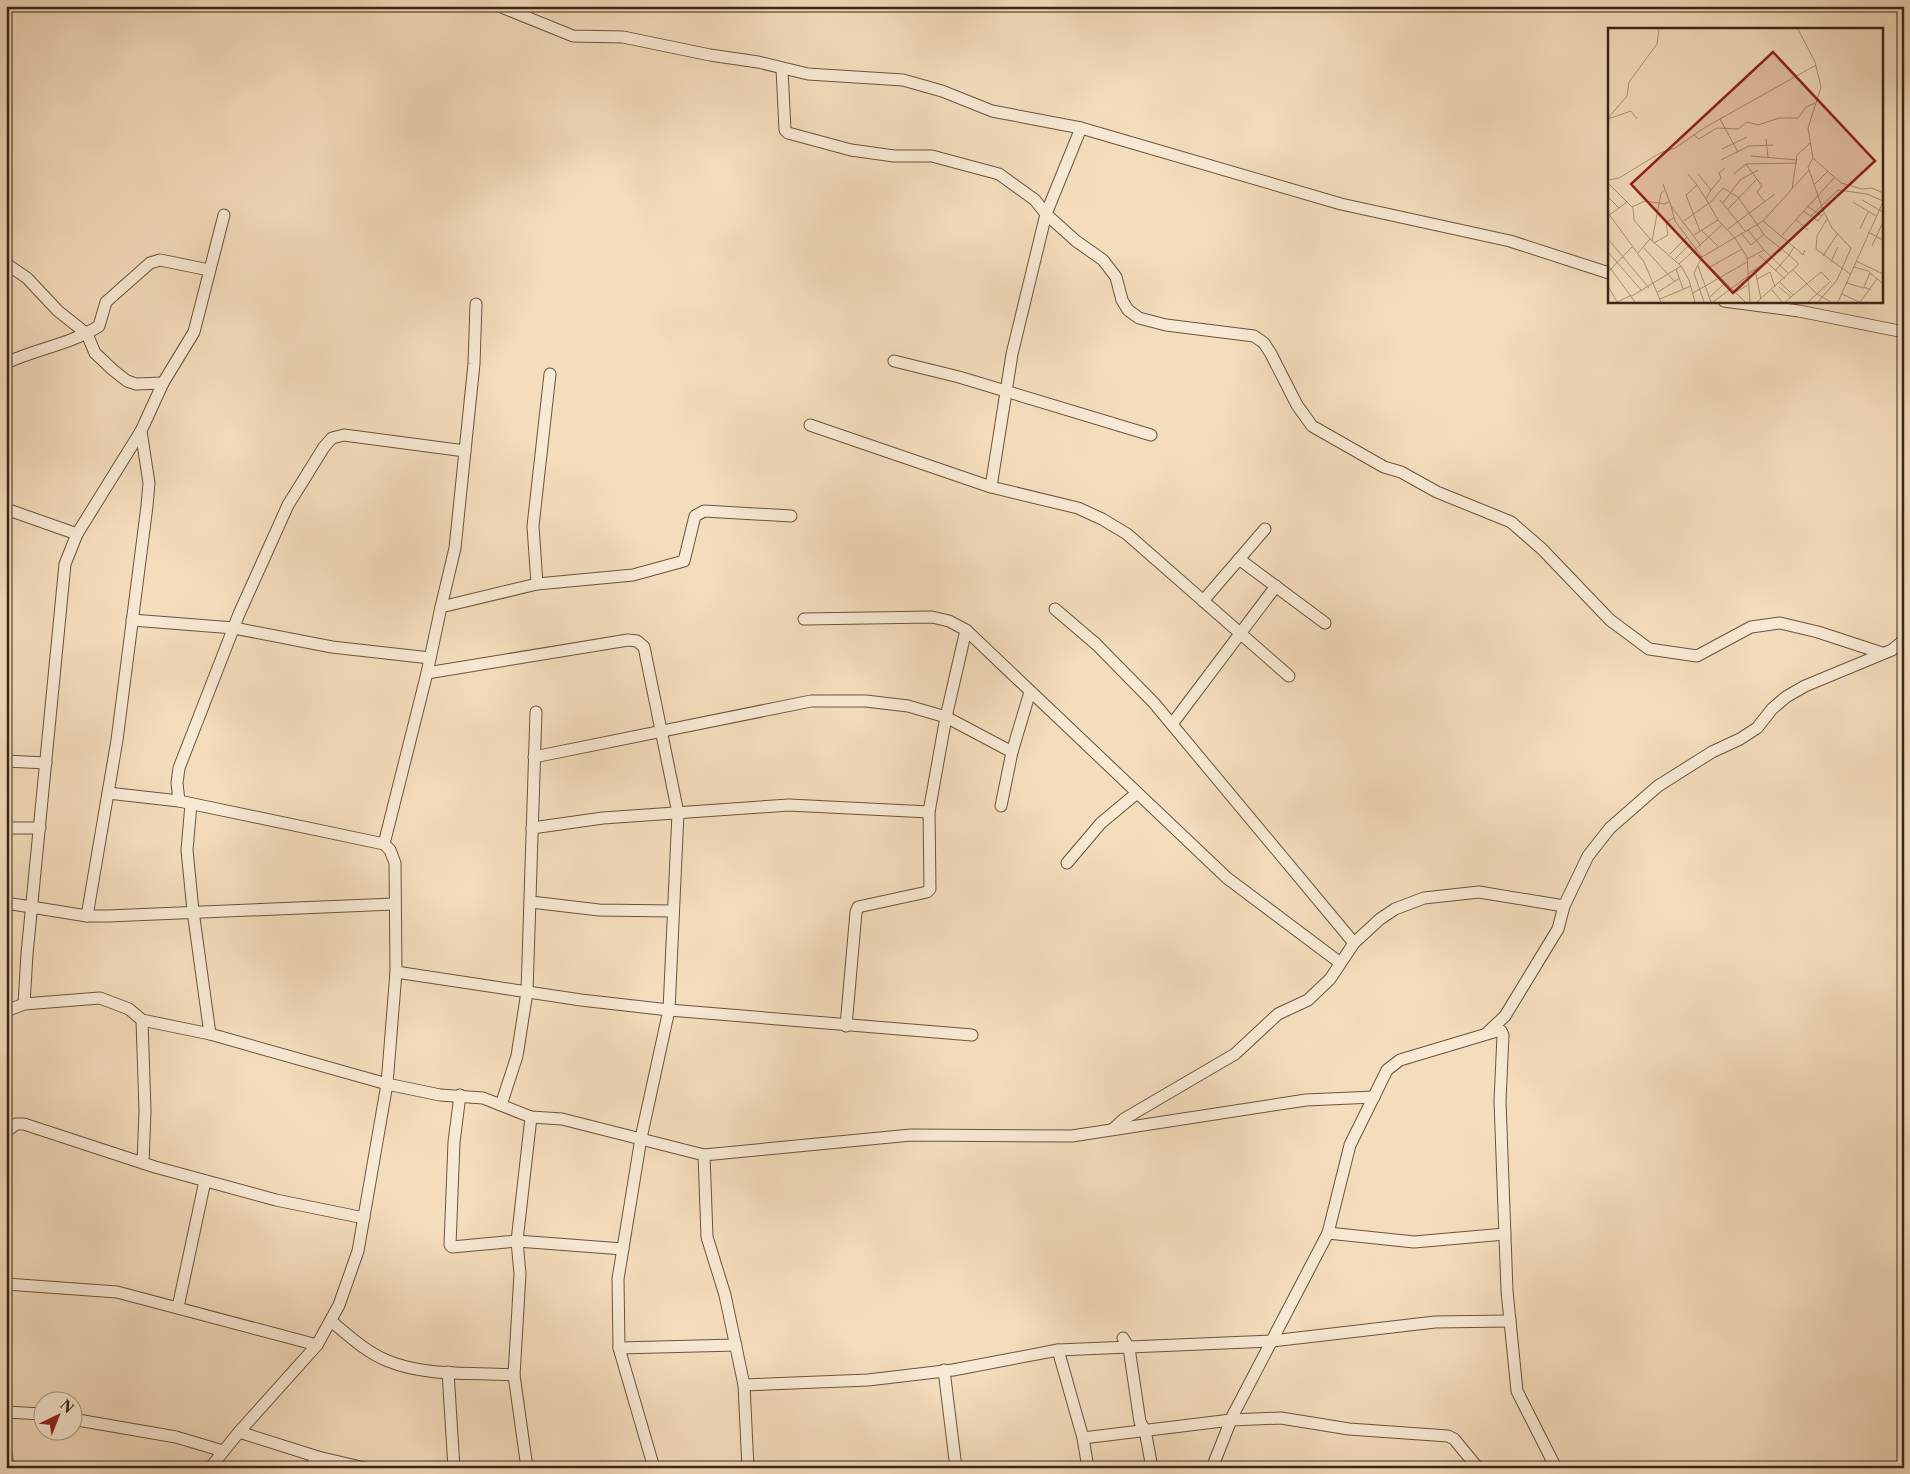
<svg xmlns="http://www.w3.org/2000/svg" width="1910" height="1474" font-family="'Libre Caslon Text',serif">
<rect width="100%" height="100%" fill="#f4ddbd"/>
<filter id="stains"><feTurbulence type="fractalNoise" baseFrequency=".004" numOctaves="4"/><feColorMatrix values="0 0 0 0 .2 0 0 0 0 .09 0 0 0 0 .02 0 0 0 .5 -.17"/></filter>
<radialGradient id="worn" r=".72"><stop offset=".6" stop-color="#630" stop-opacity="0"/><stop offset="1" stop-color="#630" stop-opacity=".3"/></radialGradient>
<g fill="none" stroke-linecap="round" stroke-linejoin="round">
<defs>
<g id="minor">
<polyline points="499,6 573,36 623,37 710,55 758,62 808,74 903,80 942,91 992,111 1081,128 1341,204 1510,241 1609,273"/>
<polyline points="782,69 785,130 788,133 851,150 894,156 932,156 999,174 1035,200 1046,214 1076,241 1103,260 1116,277 1122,300 1128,310 1139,318 1166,325 1254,336 1264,343 1271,354 1297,405 1312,426 1384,467 1401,472 1437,492 1511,522 1542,549 1610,620 1649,649 1697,656 1751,627 1780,623 1818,632 1882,653"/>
<polyline points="6,261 8,265 27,278 58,311 87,334 95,353 113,370 127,381 136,384 163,383"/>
<polyline points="1724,301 1799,311 1904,332"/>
<polyline points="894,361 959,377 1151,435"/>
<path d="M6,363C36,349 71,344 99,326L106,302L150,263L160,260L209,270"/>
<polyline points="810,425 991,487 1078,508 1102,519 1127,534 1289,676"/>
<polyline points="991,487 1012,354 1046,214 1081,128"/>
<polyline points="6,509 77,534"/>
<polyline points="1239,559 1325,623"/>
<polyline points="537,584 633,575 684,561 695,516 704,511 791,516"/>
<polyline points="1203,601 1265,529"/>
<polyline points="441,607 455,548 465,451"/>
<polyline points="1055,609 1096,644 1154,703 1354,943"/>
<polyline points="804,619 932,617 949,621 966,630 1227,878 1339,962"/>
<polyline points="132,620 234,628 332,647 430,658"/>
<polyline points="427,673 628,640 637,641 644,647 678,813 669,1010 641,1138 618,1279 619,1348 654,1468"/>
<polyline points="1172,724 1276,586"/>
<polyline points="534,757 811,701 866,701 908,706 946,717 1012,752"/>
<polyline points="6,761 46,763"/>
<polyline points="108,793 179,801 384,844 390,850 395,863 396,972 387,1084 358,1251 339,1305 317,1345 239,1432 210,1468"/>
<polyline points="179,801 177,783 179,768 239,614 288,505 324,447 332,438 344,435 465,451 474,364 476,304"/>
<polyline points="191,804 187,850 193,911 210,1034"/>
<polyline points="1001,806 1012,752 1030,692"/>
<polyline points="6,828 40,828"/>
<polyline points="532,828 603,818 789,805 929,812"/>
<polyline points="384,844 427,673 441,607 537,584 533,526 550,374"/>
<polyline points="1067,863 1101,823 1137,793"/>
<polyline points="531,902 599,910 673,911"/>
<polyline points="6,903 87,916 108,916 394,904"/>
<polyline points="87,916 117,740 147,506 149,483 141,431 163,383 194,332 224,215"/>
<polyline points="396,972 581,1000 669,1010 972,1035"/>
<polyline points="24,1004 27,954 65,564 77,534 141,431"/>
<polyline points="6,1011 24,1004 100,998 129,1009 142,1020 210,1034 387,1084 440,1095 483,1098 531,1117 562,1119 704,1155 911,1135 1072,1136 1306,1100 1374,1097"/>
<polyline points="142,1020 145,1111 143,1163"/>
<polyline points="846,1026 856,912 858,907 927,892 930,889 929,812 946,717 966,630"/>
<polyline points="1488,1032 1505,1016 1547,947 1558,929 1564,906 1588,856 1610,828 1658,786 1712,752 1740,739 1757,728 1772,709 1786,697 1805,686 1892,650 1904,640"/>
<polyline points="460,1095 454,1142 450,1245 452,1247 517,1241 623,1249"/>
<polyline points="501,1105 517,1056 527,992 536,712"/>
<polyline points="1113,1129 1124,1119 1235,1054 1278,1014 1308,1000 1330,979 1354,943 1380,919 1395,909 1424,898 1479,892 1564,906"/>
<polyline points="6,1132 16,1124 24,1124 155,1167 276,1200 364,1218"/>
<polyline points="704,1155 707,1237 725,1295 744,1385 748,1468"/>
<polyline points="1328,1233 1414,1242 1505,1234"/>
<polyline points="6,1284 117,1292 317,1345"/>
<polyline points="178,1307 205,1181"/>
<path d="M331,1321C349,1336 366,1352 388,1361C427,1377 473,1372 514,1375L520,1274L517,1241L531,1117"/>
<polyline points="1123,1338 1129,1348 1140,1422 1145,1430 1152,1468"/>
<polyline points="619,1348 736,1345"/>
<polyline points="1058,1350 1083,1438 1088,1468"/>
<polyline points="944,1370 956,1468"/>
<polyline points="448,1372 454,1468"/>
<polyline points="514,1375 527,1468"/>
<polyline points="744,1385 868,1380 953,1370 1058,1350 1272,1341 1435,1322 1510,1321"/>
<polyline points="6,1412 42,1414"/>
<polyline points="72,1419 176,1437 223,1451"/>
<polyline points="239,1432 318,1457 365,1468"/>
<polyline points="1083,1438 1231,1420 1281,1418 1349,1429 1448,1436 1454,1439 1478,1468"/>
<polyline points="6,1451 8,1468"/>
<polyline points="310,1468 318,1457"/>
<polyline points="1212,1468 1233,1415 1328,1233 1350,1145 1387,1070 1400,1060 1497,1031 1501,1031 1503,1035 1500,1101 1507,1291 1517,1391 1556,1468"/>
</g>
</defs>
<!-- minor casing -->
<use href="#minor" stroke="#68543f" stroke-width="13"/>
<!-- minor -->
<use href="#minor" stroke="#f8e9d4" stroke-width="11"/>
</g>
<!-- overview -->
<g transform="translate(1608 28)">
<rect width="275" height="275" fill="#f4ddbd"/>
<path fill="none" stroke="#a9947a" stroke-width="1" d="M190,1L207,34L213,59L200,100L205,130M0,91L23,83L29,91M112,91L130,124M0,101L1,89L19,68L21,54L49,16L51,1M86,107L91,111L109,100L130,101L139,94L150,97L171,90H190L198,79L207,75M158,111L160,129M114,121L139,109M143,128L189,132M113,132L141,118L165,117M138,136L154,158L149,164L157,174M80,146L89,157L78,167L92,203M90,146L103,162L98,171L110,192L127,210L139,229L142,274M126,146L138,136L189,135M0,152L11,150L52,125L67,120L96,100L208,37M0,155L25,180L26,192L42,211L73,238L81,252L87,274M55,156L63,178L93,218M207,156L220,143M89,157L98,171M184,161L189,127L202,115M103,162L113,150L111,145L117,140M0,169L11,180M112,172L137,203M254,172L275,184M245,174L268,188M115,175L132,152L150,142M101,176L115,160L130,169L157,208L181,227L167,243M63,178L67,193L94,229M199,178L214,188M24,179L37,173L57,176L62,173M120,181L148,152M195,183L210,193L216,185M0,185L36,234L53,274M0,188L19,174M203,188L230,162L259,166L275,173M219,191L209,208L208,221L242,246M188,192L200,202M76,193L101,175M120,201L167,166M252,201L260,184M93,202L110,218M260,204L275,212M133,205L143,217L156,206M86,207L110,192M174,207L226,150M0,211L41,260M44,213L53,165L57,162M46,215L60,207L58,194L66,190M264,218L275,194M186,219L195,227L197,222M36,220L67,254M134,221L102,239L137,274M156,222L181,246M0,224L34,263M30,225L42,211M62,226L79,209M151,227L177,251M215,228L230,205M67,231L83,215M139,231L156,222L140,202M248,233L275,246M223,234L230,219M71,236L115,196M0,237L27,274M90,238L103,274M246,239L260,243L275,256M68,241L75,261M147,242L153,271M185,242L209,266L223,274M0,244L25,218M262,245L256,259L263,262M140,246L159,234M149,251L162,244L167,259M172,254L185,267M238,255L256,260M0,258L9,274M171,259L183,269M164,262L174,274M50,264L72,250M85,265L139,234M126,265L140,257M234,266L251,274M24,268L73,238M102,269L116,256M52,271L83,258M9,274L24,267M96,274L86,245L94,229L155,193L201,142M105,274L140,248M149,274L191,236L181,227L186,219L155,193M177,274L213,244L221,252M200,274L223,253M210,274L229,252L243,220L224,200L215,182L200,139L205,130L233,155L254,161L264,160L275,165M230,274L275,174M252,274L269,251"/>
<path fill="#8f2418" fill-opacity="0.15" stroke="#8f2418" stroke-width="2.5" d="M165,24L267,133L125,265L23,156Z"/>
<rect width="275" height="275" fill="none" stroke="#392715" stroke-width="2.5"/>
</g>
<!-- margin -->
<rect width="1910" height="1474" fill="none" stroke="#f4ddbd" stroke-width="25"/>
<rect x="8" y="8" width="1895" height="1459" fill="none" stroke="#392715" stroke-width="2.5"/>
<rect x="12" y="12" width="1885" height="1449" fill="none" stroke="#392715"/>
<!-- north arrow -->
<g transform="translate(58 1416) rotate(43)"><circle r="24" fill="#f8e9d4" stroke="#ac9b88"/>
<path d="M0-4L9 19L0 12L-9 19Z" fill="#8f2418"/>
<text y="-8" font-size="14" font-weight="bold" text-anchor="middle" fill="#392715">N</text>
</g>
<rect width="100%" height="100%" filter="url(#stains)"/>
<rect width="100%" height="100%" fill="url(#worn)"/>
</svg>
